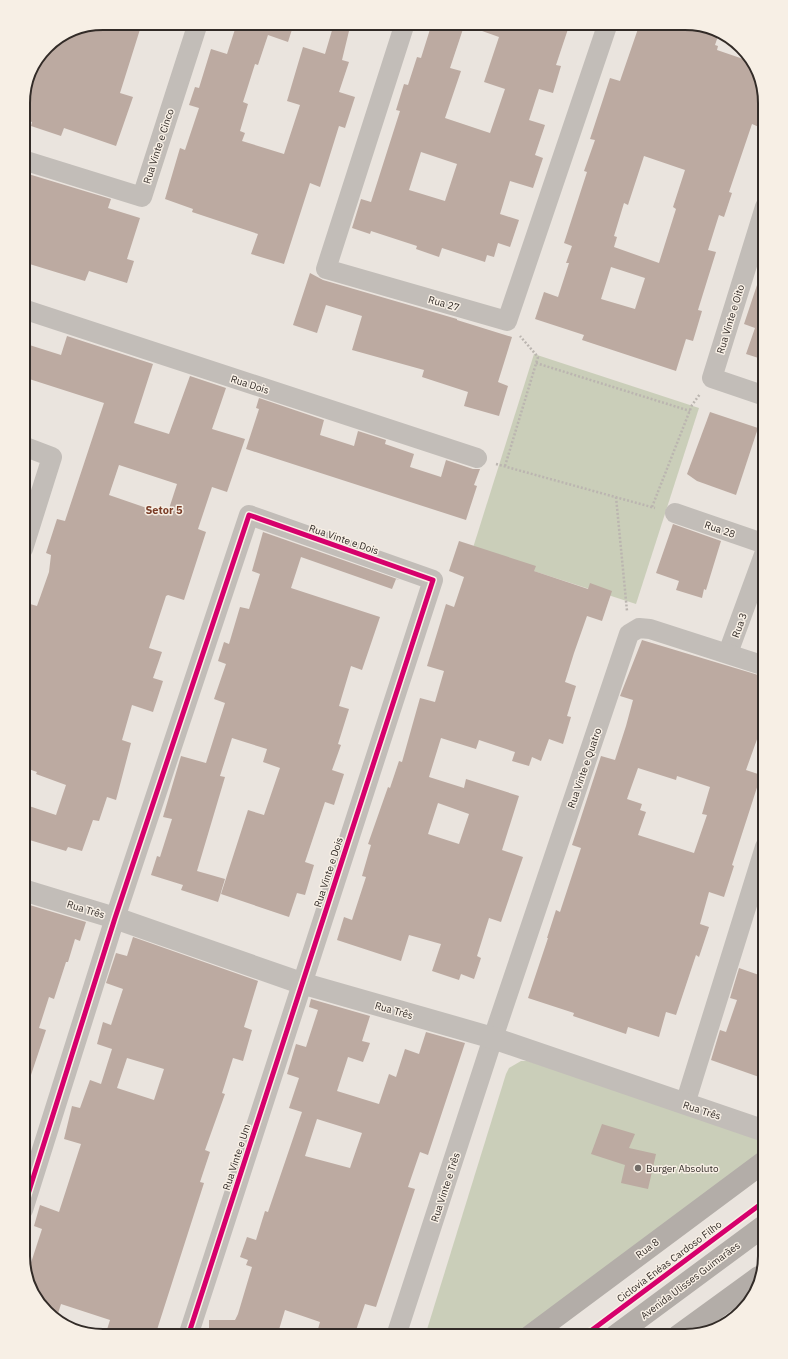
<svg xmlns="http://www.w3.org/2000/svg" width="788" height="1359" font-family="'IBM Plex Sans',sans-serif">
<rect width="100%" height="100%" fill="#eae4de"/>
<!-- green -->
<g fill="#caceb9">
<polygon points="534,354 699,408 636,604 472,551"/>
<polygon points="521,1061 528,1061 765,1140 765,1159 521,1336 425,1336 506,1074 509,1068"/>
</g>
<!-- building -->
<g fill="#bcaaa1" fill-rule="evenodd">
<polygon points="103,23 142,23 120,93 133,97 116,146 64,128 61,136 31,126 32,122 23,119 23,98 29,72 47,46 72,29"/>
<polygon points="237,23 294,23 288,42 268,35 258,65 255,64 243,102 248,104 240,131 245,133 242,141 284,154 300,105 287,101 303,47 325,54 333,27 349,31 342,60 349,62 339,92 355,97 345,128 339,126 320,187 310,183 284,264 251,254 258,234 192,212 193,209 165,199 180,148 185,150 199,108 189,105 195,87 199,88 211,49 227,54"/>
<path d="M432,23H465L450,68L461,71L445,118L490,133L505,89L484,82L499,37L468,26V23H570L556,65L561,66L553,93L539,89L529,120L545,125L535,155L543,158L533,188L510,181L500,214L519,220L510,247L498,243L494,257L487,255L485,262L442,248L439,257L416,249L417,246L371,231L370,234L352,228L361,199L371,202L400,111L396,110L404,84L408,85L417,57L421,58ZM421,152L457,164L445,201L409,190Z"/>
<path d="M640,23H691L719,33L715,45L718,46L717,50L752,62L757,68L765,103L759,127L752,124L729,192L732,193L724,217L719,215L708,250L716,252L698,310L702,311L693,341L686,339L676,371L582,340L584,335L535,319L544,292L558,297L569,263H566L572,246L564,243L587,172L584,171L595,140L590,139L610,78L620,81ZM644,156L685,170L673,207L676,209L659,263L614,247L617,237L614,236L624,203L628,205ZM611,267L645,278L635,309L601,299Z"/>
<polygon points="25,173 111,199 108,208 140,218 127,259 134,261 127,283 89,271 85,281 23,262 23,178"/>
<polygon points="762,270 765,270 765,360 746,354 755,328 744,324"/>
<polygon points="310,273 323,280 457,319 457,320 512,337 498,382 508,386 499,416 464,406 468,392 422,377 424,370 352,350 362,316 326,305 317,333 293,325"/>
<path d="M67,336L153,364L134,423L169,434L190,376L226,388L212,429L245,439L227,492L212,487L198,529L206,532L184,600L168,595L166,596L149,648L162,652L153,678L163,681L153,712L132,705L122,740L131,743L116,800L107,797L99,821L93,820L82,851L68,847L66,851L23,838V804L56,815L66,785L36,774L37,772L23,767V602L37,606L49,572L51,555L46,553L57,519L65,521L104,403L23,377V343L61,355ZM119,465L177,484L167,515L109,495Z"/>
<polygon points="259,398 324,420 320,435 354,446 358,431 386,440 385,444 414,454 410,467 441,477 446,460 473,469 480,469 474,485 477,486 466,520 246,449 259,409 256,408"/>
<polygon points="710,412 758,428 736,495 697,481 687,474"/>
<polygon points="673,524 721,541 706,590 704,589 702,598 676,590 679,581 656,573"/>
<polygon points="263,532 400,580 396,579 392,589 301,557 291,588 380,617 362,670 351,666 339,706 349,709 338,744 341,745 332,770 344,774 334,805 325,802 305,862 314,865 305,895 297,893 289,917 221,894 248,810 264,815 280,768 263,762 267,749 232,738 220,776 225,777 197,871 225,879 218,902 181,890 183,885 151,875 157,856 160,857 172,819 163,817 181,756 206,763 225,703 214,699 226,664 218,661 224,642 229,644 240,607 249,609 260,574 252,571"/>
<path d="M459,541L536,566L534,571L588,589L590,583L612,591L602,621L587,616L574,653L565,682L576,686L567,716L571,717L563,744L549,739L541,761L532,757L529,766L512,761L515,752L479,740L476,749L441,738L429,777L464,788L466,779L519,796L502,850L523,857L501,922L489,918L477,956L481,958L474,979L461,974L459,980L432,971L441,944L409,935L401,961L337,940L344,917L352,920L366,877L362,876L371,845L368,844L388,787L390,788L399,761L402,762L420,698L435,702L444,671L427,666L446,604L454,607L464,577L449,571ZM438,803L469,814L459,844L428,834Z"/>
<path d="M642,640L765,677V717L746,770L761,775L732,865L734,866L724,897L709,892L700,924L709,927L699,957L696,955L676,1015L666,1012L659,1037L628,1027L626,1034L573,1016L574,1013L528,998L548,938H547L556,910L560,912L581,848L572,845L601,756L615,760L626,726L633,700L620,696ZM638,768L676,780L677,776L710,787L702,814L707,815L694,853L638,835L646,812L640,810L642,804L627,799Z"/>
<polygon points="23,903 86,922 80,941 75,939 68,962 66,962 54,999 49,997 39,1028 46,1030 26,1090 23,1089"/>
<path d="M133,937L258,981L244,1027L252,1030L243,1061L233,1058L222,1093L225,1094L205,1150L210,1152L200,1182L204,1183L155,1336H105L110,1320L61,1304L56,1320L31,1291L27,1275L42,1229L34,1226L40,1205L59,1212L81,1144L64,1139L72,1106L80,1108L90,1080L101,1084L112,1049L97,1044L103,1022L111,1025L123,989L106,983L116,953L127,956ZM127,1058L164,1069L154,1100L117,1088Z"/>
<polygon points="739,968 765,977 765,1069 762,1078 711,1060 720,1030 726,1032 737,1000 730,998"/>
<path d="M311,999L370,1016L362,1041L370,1043L363,1062L348,1057L337,1091L379,1104L389,1074L396,1077L405,1049L419,1054L426,1032L465,1043L428,1155L420,1152L408,1187L415,1189L376,1307L365,1304L354,1336H316L320,1322L285,1310L277,1336H209V1320H235L238,1314L252,1267L246,1265L248,1260L240,1257L247,1237L256,1240L265,1211L268,1212L302,1112L289,1108L299,1078L287,1074L296,1044L306,1047L318,1010L309,1007ZM317,1119L362,1133L350,1168L305,1156Z"/>
<polygon points="602,1124 635,1134 629,1148 656,1154 648,1189 621,1183 625,1165 591,1154"/>
</g>
<g fill="none" stroke-linecap="round" stroke-linejoin="round">
<!-- path -->
<g stroke="#bbb5b0" stroke-width="2.5" stroke-dasharray="2 2" stroke-linecap="butt">
<polyline points="536,363 690,411"/>
<polyline points="496,464 655,508"/>
<polyline points="505,466 538,357 520,336"/>
<polyline points="616,497 627,611"/>
<polyline points="652,507 692,405 700,394"/>
</g>
<!-- minor -->
<g stroke="#c2bdb8" stroke-width="20">
<polyline points="405,23 326,269 507,321 608,23"/>
<polyline points="23,160 142,197 198,23"/>
<polyline points="23,309 477,458"/>
<polyline points="765,396 712,378 765,207"/>
<polyline points="675,513 765,544"/>
<polyline points="23,549 52,457 23,446"/>
<polyline points="728,653 765,552"/>
<polyline points="685,1104 765,847"/>
<polyline points="23,1210 115,918 249,515 433,580 188,1336"/>
<polyline points="396,1336 493,1038 629,634 639,628 650,629 765,666"/>
</g>
<!-- tertiary -->
<polyline stroke="#c2bdb8" stroke-width="22" points="23,890 115,918 301,983 493,1038 765,1131"/>
<!-- secondary -->
<g stroke="#b3ada8" stroke-width="22">
<polyline points="530,1336 765,1161"/>
<polyline points="615,1336 765,1225"/>
<polyline points="678,1336 759,1277"/>
</g>
<defs>
<g id="cycleway">
<polyline points="23,1210 115,918 249,515 433,580 188,1336"/>
<polyline points="584,1336 765,1201"/>
</g>
</defs>
<!-- cycleway casing -->
<use href="#cycleway" stroke="#f7efe5" stroke-width="8"/>
<!-- cycleway -->
<use href="#cycleway" stroke="#d6006c" stroke-width="5"/>
</g>
<!-- markers -->
<circle fill="#726c67" stroke="#f7efe5" stroke-width="1.5" cx="638" cy="1168" r="4"/>
<g text-anchor="middle" stroke-width="3" stroke-linejoin="round" paint-order="stroke">
<!-- street labels -->
<g font-size="10" fill="#322b27" stroke="#f7efe5">
<text transform="translate(158 146) rotate(-72)" y="4">Rua Vinte e Cinco</text>
<text transform="translate(444 303) rotate(16)" y="4">Rua 27</text>
<text transform="translate(730 319) rotate(-73)" y="4">Rua Vinte e Oito</text>
<text transform="translate(250 384) rotate(18)" y="4">Rua Dois</text>
<text transform="translate(720 529) rotate(19)" y="4">Rua 28</text>
<text transform="translate(344 539) rotate(19)" y="4">Rua Vinte e Dois</text>
<text transform="translate(739 625) rotate(-70)" y="4">Rua 3</text>
<text transform="translate(584 768) rotate(-71)" y="4">Rua Vinte e Quatro</text>
<text transform="translate(328 872) rotate(-72)" y="4">Rua Vinte e Dois</text>
<text transform="translate(86 909) rotate(17)" y="4">Rua Três</text>
<text transform="translate(394 1010) rotate(16)" y="4">Rua Três</text>
<text transform="translate(702 1110) rotate(18)" y="4">Rua Três</text>
<text transform="translate(236 1157) rotate(-72)" y="4">Rua Vinte e Um</text>
<text transform="translate(445 1187) rotate(-72)" y="4">Rua Vinte e Três</text>
<text transform="translate(647 1248) rotate(-37)" y="4">Rua 8</text>
<text transform="translate(669 1261) rotate(-37)" y="4">Ciclovia Enéas Cardoso Filho</text>
<text transform="translate(690 1280) rotate(-37)" y="4">Avenida Ulisses Guimarães</text>
</g>
<!-- poi labels -->
<g font-size="10" fill="#322b27" stroke="#f7efe5" text-anchor="start">
<text x="646" y="1172">Burger Absoluto</text>
</g>
<!-- neighbourhood labels -->
<g font-size="11" font-weight="bold" fill="#7a3d27" stroke="#f7efe5">
<text x="164" y="514">Setor 5</text>
</g>
</g>
<!-- crop -->
<path d="M0 0H788V1359H0ZM103 30H685A73 73 0 0 1 758 103V1256A73 73 0 0 1 685 1329H103A73 73 0 0 1 30 1256V103A73 73 0 0 1 103 30Z" fill="#f7efe5" fill-rule="evenodd"/>
<path fill="none" stroke="#322b27" stroke-width="2" d="M103 30H685A73 73 0 0 1 758 103V1256A73 73 0 0 1 685 1329H103A73 73 0 0 1 30 1256V103A73 73 0 0 1 103 30Z"/>
</svg>
